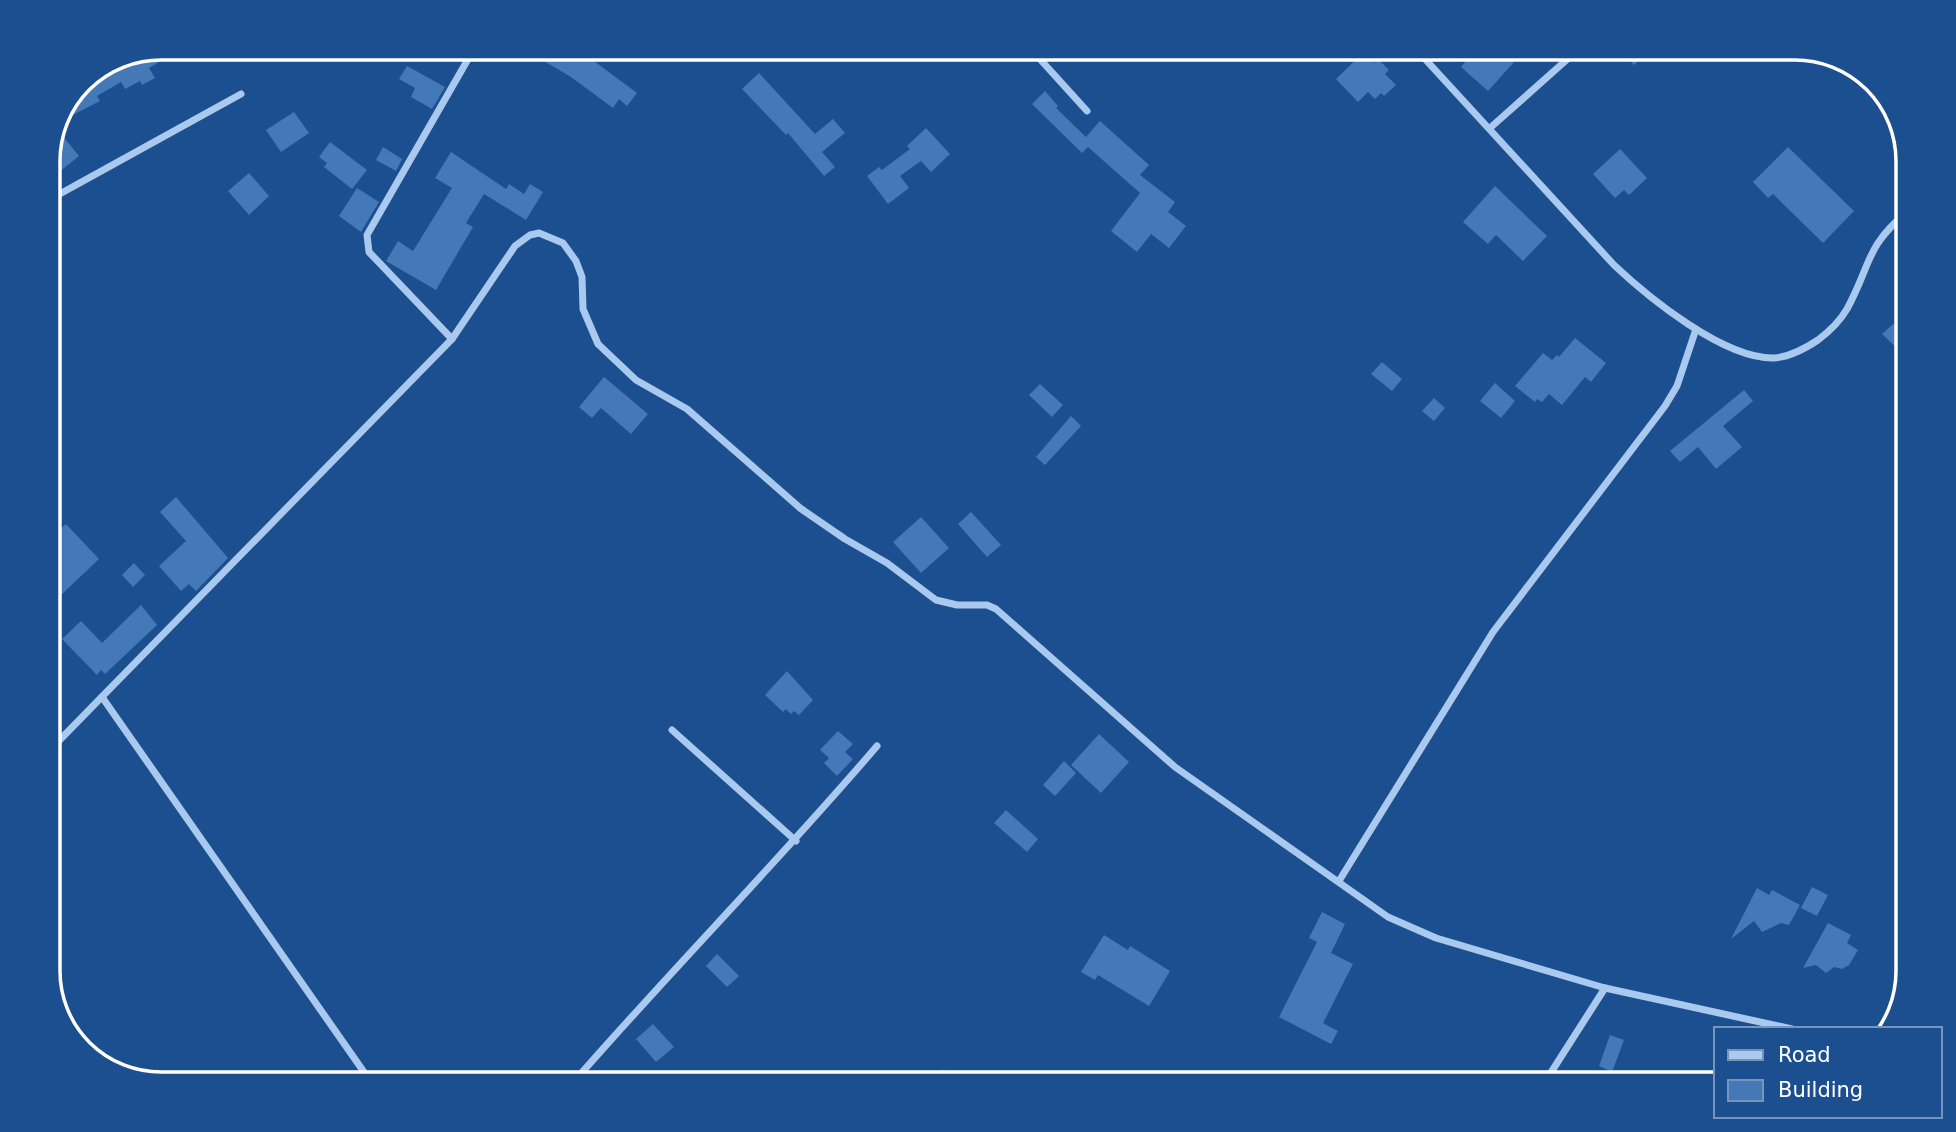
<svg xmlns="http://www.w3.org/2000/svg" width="1956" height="1132" font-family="'DejaVu Sans',sans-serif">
<rect width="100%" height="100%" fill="#1b4f8f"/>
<!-- building -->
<g fill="#4478b7">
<polygon points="161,47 184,47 149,68 155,78 142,85 140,81 125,89 121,82 97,96 100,101 63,120 81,80"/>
<polygon points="520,47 575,47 637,93 627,106 619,99 613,108 571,77"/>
<polygon points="1478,47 1498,47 1514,62 1488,91 1461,67"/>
<polygon points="1619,47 1655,47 1634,65"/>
<polygon points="1364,52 1374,63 1378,59 1389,70 1385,74 1396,85 1384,96 1381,93 1375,99 1368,92 1358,102 1336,79"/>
<polygon points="407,66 445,87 432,109 411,97 415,88 399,79"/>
<polygon points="759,73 815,134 833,119 845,133 822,152 835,167 824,176 788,133 786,135 742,89"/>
<polygon points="1045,91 1058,106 1056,108 1086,137 1100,121 1149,165 1140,175 1175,202 1168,212 1186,226 1169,248 1151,234 1137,252 1111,231 1140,193 1088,147 1082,153 1032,104"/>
<polygon points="294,112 309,133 281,152 266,130"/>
<polygon points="926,128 950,154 931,172 921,161 900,176 909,188 888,204 867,176 879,167 882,170 910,149 907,146"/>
<polygon points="58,130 79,156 53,177 47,169 47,154"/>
<polygon points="330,142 367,170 352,189 324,167 327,163 319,157"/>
<polygon points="383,147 402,159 396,171 376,160"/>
<polygon points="1788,147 1854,211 1823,243 1773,194 1768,198 1753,182"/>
<polygon points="1620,149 1647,178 1629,195 1624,190 1615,198 1593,174"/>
<polygon points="451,152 506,189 509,184 524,194 530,184 543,192 526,220 484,194 466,223 473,227 436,290 386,261 398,241 413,251 452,188 435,178"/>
<polygon points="249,173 269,196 249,215 228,191"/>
<polygon points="1495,186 1547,236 1523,261 1496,235 1488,244 1463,222"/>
<polygon points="357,188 379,202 361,232 339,216"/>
<polygon points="1893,324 1909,340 1909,360 1882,334"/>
<polygon points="1575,338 1606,363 1591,382 1585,377 1562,405 1549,394 1542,402 1537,399 1535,402 1515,386 1543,353 1552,360 1557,355 1559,357"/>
<polygon points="1382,362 1402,379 1392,391 1371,374"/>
<polygon points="604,377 648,414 631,434 601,408 592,418 579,407"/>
<polygon points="1495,383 1515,401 1501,418 1480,401"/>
<polygon points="1040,384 1063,405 1052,417 1029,395"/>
<polygon points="1744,390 1753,401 1723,426 1742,447 1716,469 1698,447 1680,462 1670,451"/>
<polygon points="1434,398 1445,408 1434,421 1422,411"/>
<polygon points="1071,416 1081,426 1045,465 1036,457"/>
<polygon points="176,497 228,558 196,591 189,584 181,591 159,566 186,541 160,512"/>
<polygon points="971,512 1001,545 987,557 958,524"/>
<polygon points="921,517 949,548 921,573 893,542"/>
<polygon points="66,524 99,559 61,595 47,581 47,541"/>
<polygon points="134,563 145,575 133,587 122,575"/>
<polygon points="141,605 157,625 105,674 101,670 97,675 62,639 81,621 102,643"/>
<polygon points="787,671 813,700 799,715 794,711 791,714 786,709 783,712 765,695"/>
<polygon points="838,731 853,744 845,752 853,759 837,776 824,763 829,758 820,750"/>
<polygon points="1099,734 1129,762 1101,793 1071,765"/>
<polygon points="1064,761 1076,773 1055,796 1043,785"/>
<polygon points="1006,810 1038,839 1027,852 994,823"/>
<polygon points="1812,887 1828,895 1817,916 1801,908"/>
<polygon points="1757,888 1769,895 1772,890 1800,905 1789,925 1781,923 1762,932 1754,921 1731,939"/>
<polygon points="1322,912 1345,924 1331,953 1353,964 1323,1023 1338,1031 1331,1044 1279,1017 1317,942 1309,938"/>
<polygon points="1828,923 1851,935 1847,943 1858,950 1849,965 1842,969 1834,967 1826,973 1816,965 1803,968"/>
<polygon points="1104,935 1128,950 1130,946 1170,971 1149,1006 1098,975 1095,980 1081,972"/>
<polygon points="717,954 739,976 727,987 706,966"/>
<polygon points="653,1024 674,1047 656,1062 636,1039"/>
<polygon points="1610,1035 1624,1040 1612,1072 1599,1066"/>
</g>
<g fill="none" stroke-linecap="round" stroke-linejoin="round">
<!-- minor -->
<g stroke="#a9c9ee" stroke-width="7">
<polyline points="1029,47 1087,111"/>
<path d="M1414,47L1614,265C1649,298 1724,359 1774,358C1790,357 1806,348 1818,340C1830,331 1840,321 1847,309C1872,263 1864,248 1909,210"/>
<polyline points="1490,128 1581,47"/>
<polyline points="47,201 241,94"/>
<polyline points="452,339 515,246 530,235 539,233 563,243 576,261 582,277 583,309 598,344 636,380 687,409 800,508 845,539 887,563 936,600 957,605 987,605 996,609 1175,767 1388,917 1436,938 1605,988 1792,1029"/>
<polyline points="102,697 373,1085"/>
<polyline points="672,730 796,841"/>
<polyline points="47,753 452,339 369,252 367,235 475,47"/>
<polyline points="1339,881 1493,632 1665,406 1677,386 1696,329"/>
<polyline points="943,1074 955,1085"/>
<path d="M571,1085C671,970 778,862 877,746"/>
<polyline points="1543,1085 1605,988"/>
</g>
</g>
<!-- crop -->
<path d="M0 0H1956V1132H0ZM161 60H1795A101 101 0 0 1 1896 161V971A101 101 0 0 1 1795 1072H161A101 101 0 0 1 60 971V161A101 101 0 0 1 161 60Z" fill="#1b4f8f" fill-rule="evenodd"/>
<path fill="none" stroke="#fff" stroke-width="3.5" d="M161 60H1795A101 101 0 0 1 1896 161V971A101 101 0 0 1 1795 1072H161A101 101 0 0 1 60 971V161A101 101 0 0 1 161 60Z"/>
<!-- legend -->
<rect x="1714" y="1027" width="228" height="91" fill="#1b4f8f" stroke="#7695bc" stroke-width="2"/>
<rect x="1728" y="1050" width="35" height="10" fill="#a9c9ee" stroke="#7695bc" stroke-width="2"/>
<text x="1778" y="1062" font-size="21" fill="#ffffff">Road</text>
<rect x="1728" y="1080" width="35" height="21" fill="#4478b7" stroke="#7695bc" stroke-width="2"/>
<text x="1778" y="1097" font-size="21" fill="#ffffff">Building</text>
</svg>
